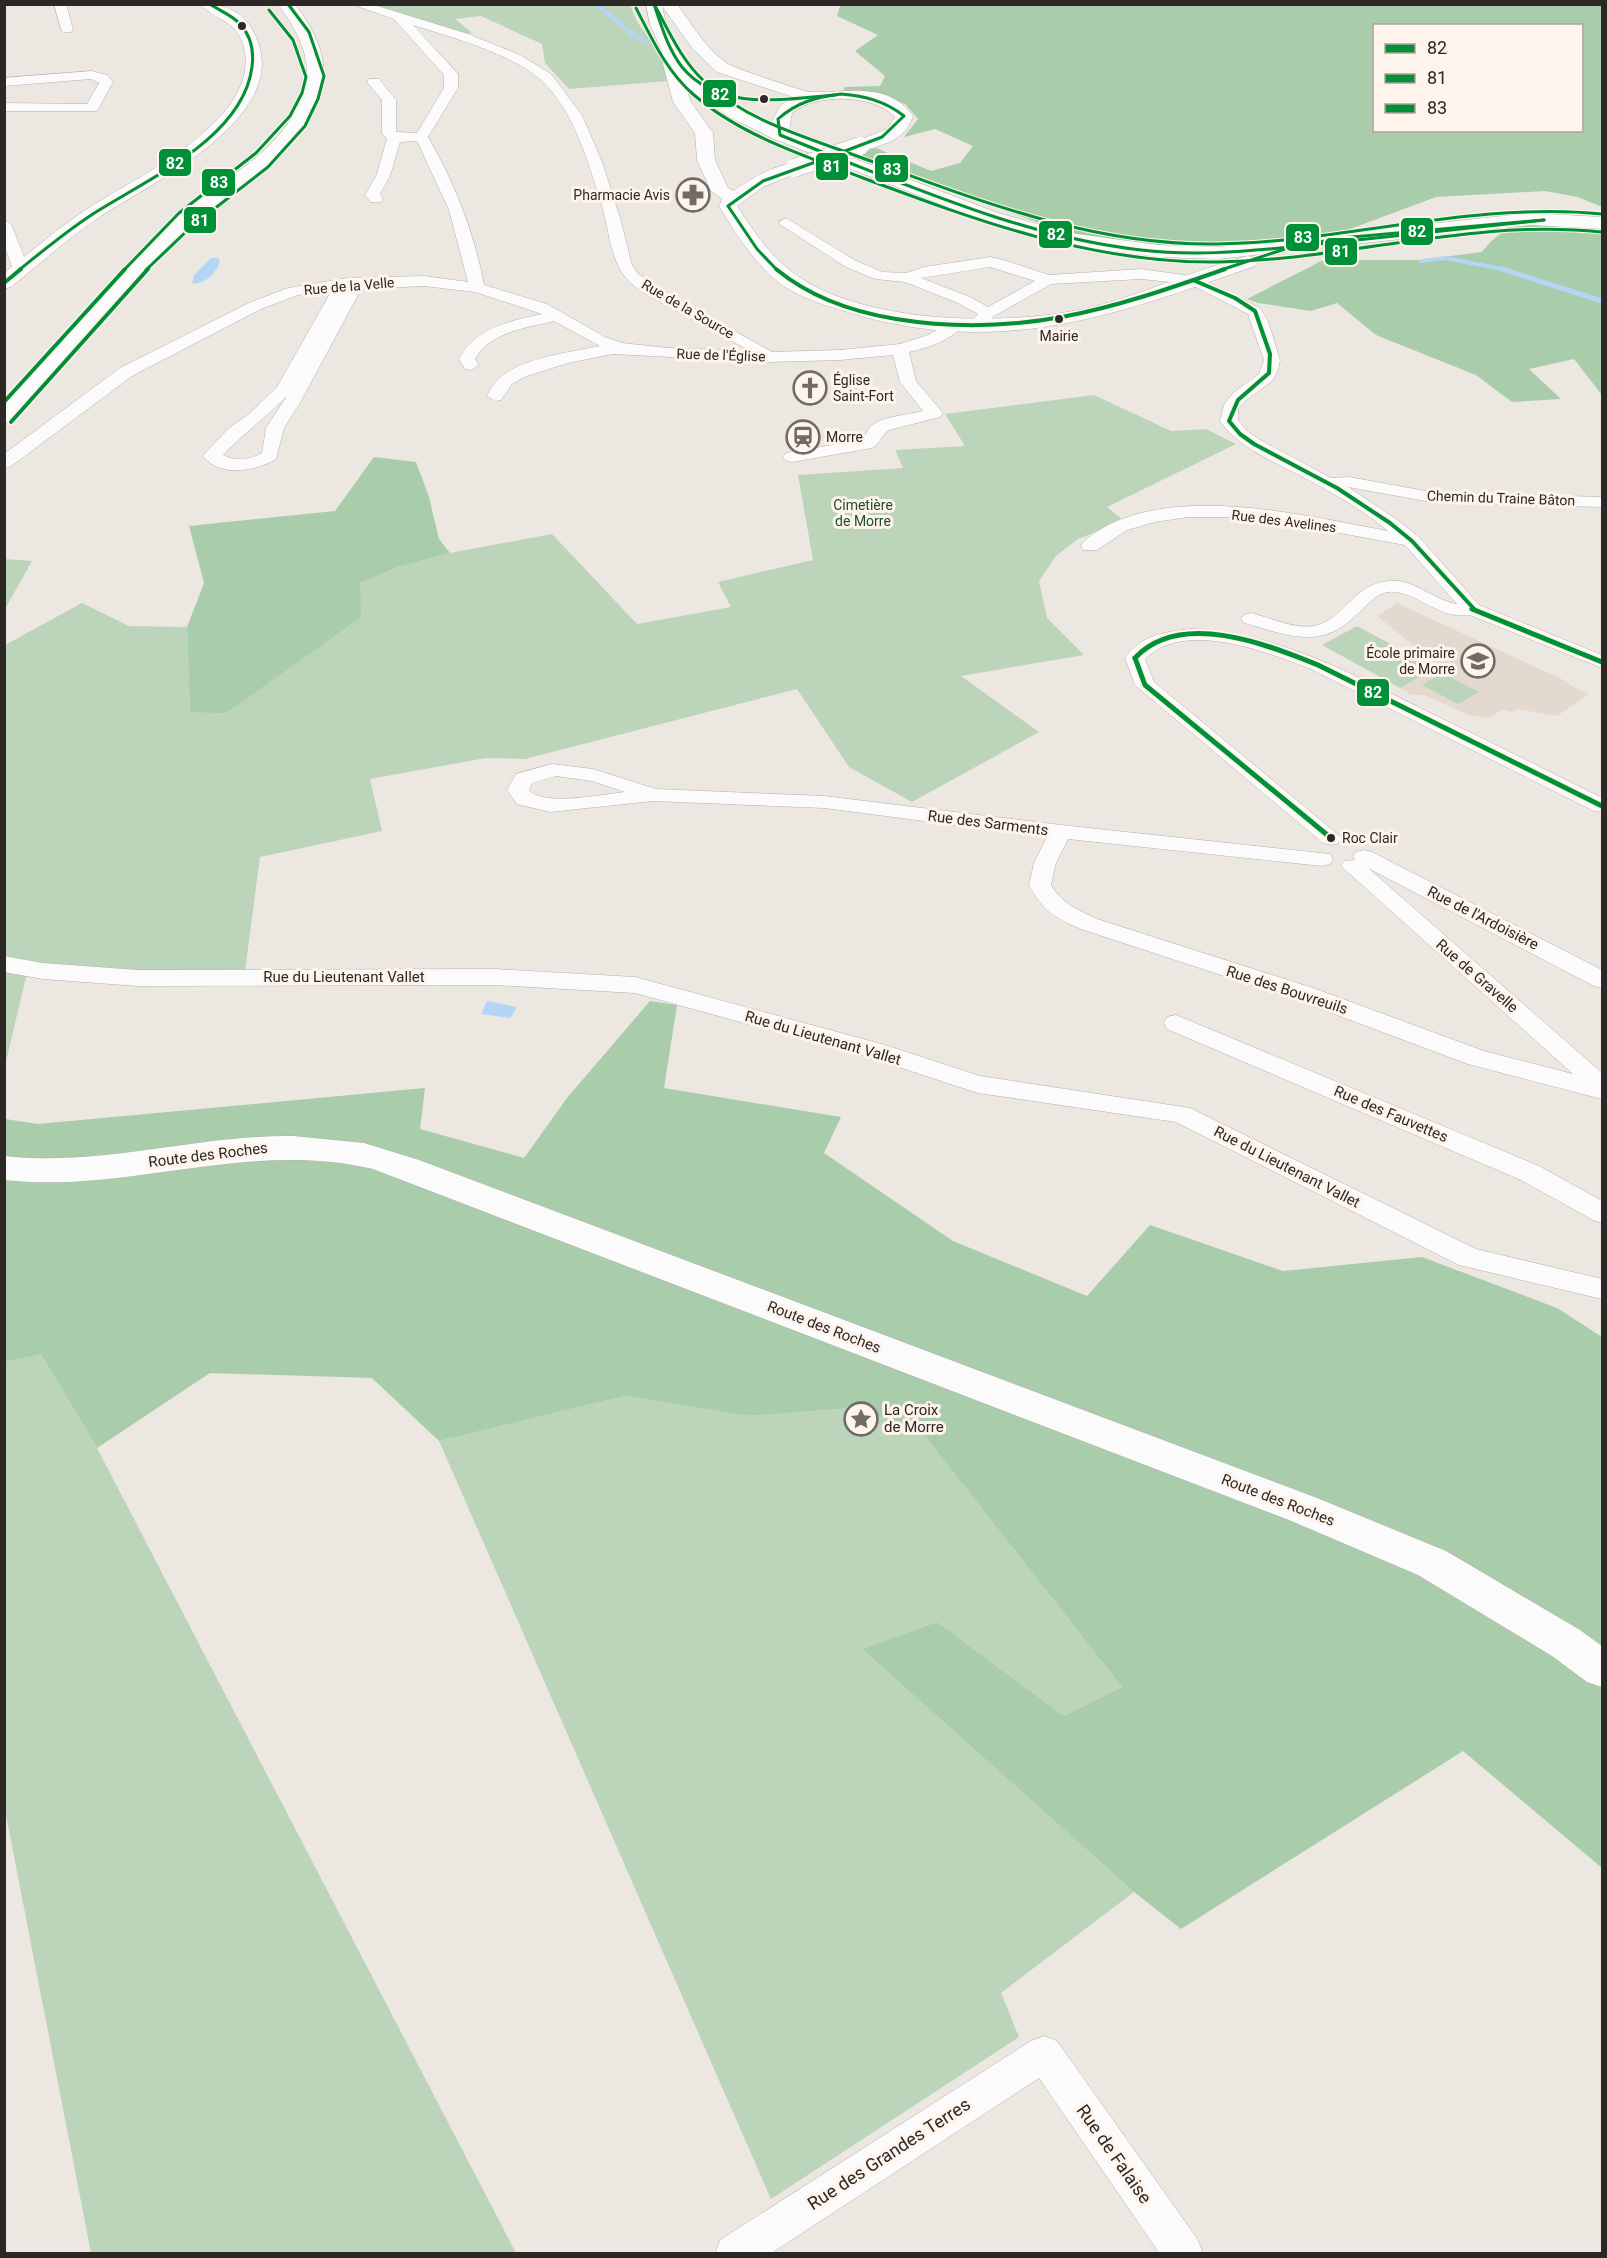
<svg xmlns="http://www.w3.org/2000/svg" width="1607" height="2258" font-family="Roboto,sans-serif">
<rect width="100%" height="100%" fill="#ede7e2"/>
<!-- built -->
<polygon fill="#e4d9cf" points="1397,603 1568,682 1570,685 1589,694 1557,716 1517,709 1511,712 1503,709 1488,718 1469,715 1424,695 1411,695 1400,688 1441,664 1428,657 1377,616"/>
<!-- green -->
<g fill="#bcd4ba">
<polygon points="365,5 630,5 636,20 662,57 668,81 569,89 545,63 542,44 481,16 455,19 472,33 463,34"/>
<polygon points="1094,395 1171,431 1206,429 1236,444 1107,507 1124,521 1078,539 1056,556 1039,581 1047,618 1084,655 961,676 1039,732 912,802 849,767 797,689 525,759 486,758 370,779 382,831 260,857 245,971 26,977 5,1066 5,645 82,603 129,626 187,627 190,712 360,583 398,567 450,553 552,534 637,624 731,607 718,582 813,560 798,475 903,468 895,450 965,446 945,414"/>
<polygon points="5,559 32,561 5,609 4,559"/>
<polygon points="1357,626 1435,668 1400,688 1322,645"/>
<polygon points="1442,673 1479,692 1458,704 1422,685"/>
<polygon points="41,1354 97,1448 516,2253 91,2253 5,1810 4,1362"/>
<polygon points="625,1396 749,1416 852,1408 921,1431 1122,1687 1064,1716 937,1622 862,1649 1134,1892 1001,1993 1019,2037 771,2199 439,1441"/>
</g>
<!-- forest -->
<g fill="#a9ccaa" fill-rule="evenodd">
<path d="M809,5H1602V207L1578,197L1545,191L1436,197L1334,235L1228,246H1171L1096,239L1045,225L883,167L856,153L876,148L931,171L960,163L973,146L935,129L904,137L918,119L905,104L874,94L843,91L845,87L880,86L885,76L855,51L878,35L837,16L840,6ZM1374,26H1582V130H1374Z"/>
<path d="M1561,224L1602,228V395L1574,359L1529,369L1561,399L1512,402L1476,375L1376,335L1337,303L1311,311L1258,303L1247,299L1337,253L1354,260H1419L1482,252C1506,221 1525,225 1561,224Z"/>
<polygon points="374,457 416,462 429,497 439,539 450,553 398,567 360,583 361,617 226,713 190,712 187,627 204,583 189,526 335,511"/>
<polygon points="650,1001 677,1005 664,1088 841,1117 824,1153 953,1241 1087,1296 1150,1225 1283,1271 1422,1257 1557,1308 1602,1337 1602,1868 1463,1751 1181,1929 1134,1892 862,1649 937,1622 1064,1716 1122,1687 921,1431 852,1408 749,1416 625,1396 439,1441 372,1378 210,1373 97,1448 41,1354 5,1362 5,1119 38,1124 425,1088 420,1129 524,1158 567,1098"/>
</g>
<!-- water -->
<g fill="#b4d6f6">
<path d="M211,258H218L220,262C214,275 207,283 192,284L194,275Z"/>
<polygon points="487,1001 517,1007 510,1018 481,1014"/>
</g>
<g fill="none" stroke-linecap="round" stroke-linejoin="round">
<!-- stream-far1 -->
<g stroke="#b4d6f6" stroke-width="4">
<polyline points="596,4 636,37 646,41"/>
<polyline points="1421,261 1446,258 1507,270"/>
</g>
<!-- stream -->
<polyline stroke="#b4d6f6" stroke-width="5" points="1502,269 1602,301"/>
<defs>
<g id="street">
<polygon points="54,4 66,4 73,29 71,32 63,32 61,29"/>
<path d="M351,4H371L468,34L520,55L551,74L582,115L602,162L621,221L632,265L638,274L665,292L772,352L840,350L900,344L928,335L948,323H960L962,326C950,341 927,348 909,352L916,381L943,413L940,417L889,430C881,435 881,443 872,448L792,462L786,461L783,457L786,453L861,440C867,436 866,430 872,425C885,416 907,415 923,411L900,382L893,355L840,360L768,362L613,354L568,363L524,377L512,384L501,400L495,401L487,396C491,388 496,379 504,374C530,357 570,352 600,346L554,321C527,327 489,333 475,359L479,365L471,370L465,369L459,359C475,328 510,321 542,314L475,292L424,286L358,289L359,293L301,401L284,428L276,459C256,471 220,478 203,456L206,452L229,428L249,414L277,387L332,290L298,295L261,309L132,376L10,467L4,468V454L120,368L249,303L288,288L348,278L424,276L468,282L449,210L417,141L400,142L390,176L380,194L383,199L381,202H371L365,195L376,176L387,139L382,133V100L367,82L369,79H379L396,100V132L417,133L444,88V75L394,19ZM413,25C450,37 513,54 541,80C574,110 589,164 602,206C609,229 610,259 626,278C638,292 659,301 675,310C700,324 725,338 751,351L668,348L622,343L605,337L547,304L484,285C474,232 455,184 428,137L458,88V74ZM287,396L266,428L262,453C249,460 236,462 223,455C243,434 266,417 287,396Z"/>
<polygon points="92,71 107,75 113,82 97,111 4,111 4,103 87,104 99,83 91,79 4,86 4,78"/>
<path d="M786,218L856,261L883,272L906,273L924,267L990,257L1007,261L1049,275L1141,269L1198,277L1260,308L1268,321L1280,360L1278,370L1272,381L1245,401L1238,409V420L1246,430L1260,440L1331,478L1349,477L1431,492L1602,497V507L1431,502L1348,487L1396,519L1419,537L1479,605L1602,655V668L1470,615C1437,620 1413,588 1388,592C1375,594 1364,608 1355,616C1320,651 1285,634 1244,623L1241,619L1244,615L1251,613C1271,618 1294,629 1314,626C1343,621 1353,584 1388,581C1414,578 1433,600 1457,604L1405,545L1302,526L1226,517H1188L1155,522L1127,530L1097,550H1083L1081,546L1083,542C1157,478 1301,515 1388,531C1363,510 1333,493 1305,478C1275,462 1240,449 1220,421L1224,405L1233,393L1259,374L1264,360L1248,314L1190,284L1141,279L1051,284L994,316L980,330L974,332L966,327L978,314L958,303L905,282L875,279L846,267L781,225L779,222ZM990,267L1035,281L988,307L970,297L921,278Z"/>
<polygon points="4,220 11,224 29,269 26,272 16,272 13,269 4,245"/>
<path d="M1191,629C1276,632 1348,672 1422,709C1482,738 1542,768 1602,798V812L1594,811L1311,669C1267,652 1184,619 1145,659L1154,682L1342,838L1339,843L1331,845L1323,843L1135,685L1125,658C1141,635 1165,632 1191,629Z"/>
<path d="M552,764L593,769L656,789L824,796L1061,825L1330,854L1333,859L1330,864L1322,866L1068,839L1056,863L1051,885C1062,904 1078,910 1097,919L1313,988L1484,1051L1573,1074L1341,866L1344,861L1355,860L1353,857L1356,852L1364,850L1372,852L1602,970V988L1594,986L1368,868L1602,1073V1099L1468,1064L1297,1000L1081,929C1055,918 1043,911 1029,885L1034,863L1047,837L824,808L653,801L550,812L517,804L507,790L516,774ZM556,776L592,781L625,792C605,794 542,807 529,790L532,783Z"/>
<polygon points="4,956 43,963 138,970 494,969 635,977 885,1045 980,1076 1190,1108 1476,1249 1602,1279 1602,1299 1459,1265 1176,1122 978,1093 868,1057 635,993 494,985 138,986 43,979 4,972"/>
<polygon points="1176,1015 1539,1166 1602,1201 1602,1223 1593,1220 1521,1180 1167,1029 1164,1023 1167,1017"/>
<polygon points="1044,2036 1057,2041 1198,2240 1203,2254 1160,2254 1039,2078 770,2254 715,2254 720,2240 1031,2041"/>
</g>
<g id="secondary">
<path d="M201,4C227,4 245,12 256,37C292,117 153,182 101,216C69,237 41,263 11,287L4,289V273C32,251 58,228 87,209C136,177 266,118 243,44C234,18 216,22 201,4Z"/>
<path d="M278,4H295C315,31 332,62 319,96C295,163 227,189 179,235C119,293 65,357 12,421L4,423V402C57,340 109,279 168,224C214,182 278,158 302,97C316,62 298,32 278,4Z"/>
<path d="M646,4H677C692,25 707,50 728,64C734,68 805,92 810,92C846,93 888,81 913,116C906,140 882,146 860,151L854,150L851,146L854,142L887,129L895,117C874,94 815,93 792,113L789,131L827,148L998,213L1070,233L1158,245L1218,247L1531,213L1602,217V229L1531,225L1218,259L1158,257L1068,245L984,221L774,139L731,118L692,92L685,84L691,102L713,133L715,160L728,188L734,191C748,180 782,160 800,164L803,168L800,172L763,187L737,206C753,230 769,255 792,272C862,326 1014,327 1097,306C1148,292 1197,269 1248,256L1255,258L1258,262L1255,266C1119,314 1007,356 861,316C832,307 801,300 777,281C753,261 735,233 719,206L722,199L711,191L697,160L695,133L673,102L663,64L666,60L650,25ZM662,6L693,49L717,72L793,97L780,106L771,123C714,97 675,71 662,6Z"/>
<path d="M293,1136L364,1143L419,1160L1317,1498L1446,1551L1580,1630L1602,1646V1687L1587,1682L1552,1656L1418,1575L1289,1520L373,1169C249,1139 128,1194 4,1180V1156C102,1167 196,1135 293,1136Z"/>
</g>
</defs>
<!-- street casing -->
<use href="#street" stroke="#b4b0ad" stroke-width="1"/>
<!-- secondary casing -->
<use href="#secondary" stroke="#b4b0ad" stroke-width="1"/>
<!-- street -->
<use href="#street" fill="#fcfbfb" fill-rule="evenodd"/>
<!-- secondary -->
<use href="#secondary" fill="#fcfbfb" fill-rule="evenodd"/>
<defs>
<polyline id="secondary-bridge" points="794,168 860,146"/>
</defs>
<!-- secondary-bridge casing -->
<use href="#secondary-bridge" stroke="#b4b0ad" stroke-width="19" stroke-linecap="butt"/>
<!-- secondary-bridge -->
<use href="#secondary-bridge" stroke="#fcfbfb" stroke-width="18"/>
<defs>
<g id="bus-1-far2">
<path d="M654,4C661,25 668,49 682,67C719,112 784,99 835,95"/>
<path d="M841,94C865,96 885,101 904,116L882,137L832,156L780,135L778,119C797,102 817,97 841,94Z"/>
<path d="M832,156C932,195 1033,238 1141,250C1191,256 1241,252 1291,247"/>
<polyline points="1291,247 1341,238 1544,220"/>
<polyline points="1291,247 1544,220"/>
<path d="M19,270C44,250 69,229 96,212C150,178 243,137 252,67C254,52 251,36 240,24C232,15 220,11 210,4"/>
<polyline points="777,270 757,249 728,206 763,181 832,156"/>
<polyline points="1221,270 1291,247"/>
</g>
<g id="bus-1-far1">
<path d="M776,269C810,297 853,312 896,319C1019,339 1112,309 1225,269"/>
<polyline points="1193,280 1235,298 1255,311 1270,354 1269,373 1238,400 1229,421 1240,434 1254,444 1337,488 1390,523 1412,541 1475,610"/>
<polyline points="4,283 21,269"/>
</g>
<g id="bus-1">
<polyline points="1472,609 1602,662"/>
<path d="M1135,658C1180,610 1267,644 1318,665L1602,806"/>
<polyline points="1135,658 1145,685 1331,838"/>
</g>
<g id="bus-2-far1">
<path d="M636,8C652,39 667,72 694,95C742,136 805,156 863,178C978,221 1094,264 1219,262C1347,260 1473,218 1601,232"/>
<polyline points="146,270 191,227 268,167 305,126 318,99 324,76 309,32 288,4"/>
</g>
<polyline id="bus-2" points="11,422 148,269"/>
<g id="bus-3-far1">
<path d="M654,4C669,31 681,60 704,81C748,123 810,138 865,159C980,201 1093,246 1218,244C1346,242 1473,201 1602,214"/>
<polyline points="124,270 179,213 256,153 290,116 302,93 306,77 293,40 269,10"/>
</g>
<polyline id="bus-3" points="4,402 125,269"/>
</defs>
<!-- bus-1-far2 casing -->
<use href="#bus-1-far2" stroke="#fff4ec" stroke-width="5"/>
<!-- bus-1-far1 casing -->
<use href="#bus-1-far1" stroke="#fff4ec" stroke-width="7"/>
<!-- bus-1 casing -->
<use href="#bus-1" stroke="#fff4ec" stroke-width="9"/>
<!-- bus-2-far1 casing -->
<use href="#bus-2-far1" stroke="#fff4ec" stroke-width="5"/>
<!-- bus-2 casing -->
<use href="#bus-2" stroke="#fff4ec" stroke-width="7"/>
<!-- bus-3-far1 casing -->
<use href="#bus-3-far1" stroke="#fff4ec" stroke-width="5"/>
<!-- bus-3 casing -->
<use href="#bus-3" stroke="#fff4ec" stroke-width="7"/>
<!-- bus-1-far2 -->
<use href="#bus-1-far2" stroke="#009037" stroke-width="3"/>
<!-- bus-1-far1 -->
<use href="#bus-1-far1" stroke="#009037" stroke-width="4"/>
<!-- bus-1 -->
<use href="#bus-1" stroke="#009037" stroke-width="5"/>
<!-- bus-2-far1 -->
<use href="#bus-2-far1" stroke="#009037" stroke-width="3"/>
<!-- bus-2 -->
<use href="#bus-2" stroke="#009037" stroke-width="4"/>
<!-- bus-3-far1 -->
<use href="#bus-3-far1" stroke="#009037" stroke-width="3"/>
<!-- bus-3 -->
<use href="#bus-3" stroke="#009037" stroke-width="4"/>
</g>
<!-- icons -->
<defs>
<symbol id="pharmacy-ring" viewBox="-11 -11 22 22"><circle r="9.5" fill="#fff4ec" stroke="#706b67" stroke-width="1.5"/><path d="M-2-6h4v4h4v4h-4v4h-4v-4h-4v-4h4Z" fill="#706b67"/></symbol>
<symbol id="church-ring" viewBox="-11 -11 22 22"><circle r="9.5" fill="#fff4ec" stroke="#706b67" stroke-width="1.5"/><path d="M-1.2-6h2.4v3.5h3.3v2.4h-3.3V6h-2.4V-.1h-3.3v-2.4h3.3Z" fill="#706b67"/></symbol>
<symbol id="station-ring" viewBox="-11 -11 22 22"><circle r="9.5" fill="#fff4ec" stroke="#706b67" stroke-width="1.5"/><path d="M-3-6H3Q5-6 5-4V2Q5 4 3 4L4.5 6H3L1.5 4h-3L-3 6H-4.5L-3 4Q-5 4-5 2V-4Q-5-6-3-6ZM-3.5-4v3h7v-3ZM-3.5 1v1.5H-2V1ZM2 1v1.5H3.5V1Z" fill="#706b67"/></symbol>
<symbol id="school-ring" viewBox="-11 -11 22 22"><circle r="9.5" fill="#fff4ec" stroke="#706b67" stroke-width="1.5"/><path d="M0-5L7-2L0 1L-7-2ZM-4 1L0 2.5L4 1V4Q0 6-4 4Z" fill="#706b67"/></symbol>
<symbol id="sight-ring" viewBox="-11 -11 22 22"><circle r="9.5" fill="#fff4ec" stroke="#706b67" stroke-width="1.5"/><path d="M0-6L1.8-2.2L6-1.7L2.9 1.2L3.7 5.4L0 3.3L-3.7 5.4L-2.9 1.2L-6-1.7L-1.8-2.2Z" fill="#706b67"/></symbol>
</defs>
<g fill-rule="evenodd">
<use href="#pharmacy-ring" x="674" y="176" width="38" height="38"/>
<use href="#church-ring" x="791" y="369" width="38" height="38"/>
<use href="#station-ring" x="784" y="418" width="38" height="38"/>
<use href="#school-ring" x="1459" y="642" width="38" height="38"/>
<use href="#sight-ring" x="842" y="1400" width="38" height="38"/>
</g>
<!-- markers -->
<g fill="#2c2825" stroke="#fff4ec" stroke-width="2">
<circle cx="242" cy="26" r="5"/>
<circle cx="764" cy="99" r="5"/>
<circle cx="1059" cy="319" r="5"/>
<circle cx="1331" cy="838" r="5"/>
</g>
<g text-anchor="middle" stroke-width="6" stroke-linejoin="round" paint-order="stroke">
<!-- far-poi labels -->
<g font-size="14" fill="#2c2825" stroke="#fff4ec" text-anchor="end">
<text x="670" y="200">Pharmacie Avis</text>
<text x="833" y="385" text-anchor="start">Église<tspan x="833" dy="16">Saint-Fort</tspan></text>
<text x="826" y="442" text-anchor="start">Morre</text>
<text x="1455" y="658">École primaire<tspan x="1455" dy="16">de Morre</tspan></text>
</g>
<!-- far-street labels -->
<g font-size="14" fill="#2c2825" stroke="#fff4ec">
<text transform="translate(349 286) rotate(-5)" y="5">Rue de la Velle</text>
<text transform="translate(688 309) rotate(30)" y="5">Rue de la Source</text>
<text transform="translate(721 355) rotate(2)" y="5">Rue de l'Église</text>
<text transform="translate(1501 498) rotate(2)" y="5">Chemin du Traine Bâton</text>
<text transform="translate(1284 521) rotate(7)" y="5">Rue des Avelines</text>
</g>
<!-- bus labels -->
<g font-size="14" fill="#2c2825" stroke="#fff4ec">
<text x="1059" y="341">Mairie</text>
<text x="1342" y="843" text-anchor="start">Roc Clair</text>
</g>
<!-- far-park labels -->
<g font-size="14" fill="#1d4f28" stroke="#fff4ec">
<text x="863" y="510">Cimetière<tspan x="863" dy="16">de Morre</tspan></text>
</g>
<!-- street labels -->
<g font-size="15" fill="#2c2825" stroke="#fff4ec">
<text transform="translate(988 823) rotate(7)" y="5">Rue des Sarments</text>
<text transform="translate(1483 918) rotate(27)" y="5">Rue de l'Ardoisière</text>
<text transform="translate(1477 976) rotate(41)" y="5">Rue de Gravelle</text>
<text x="344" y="982">Rue du Lieutenant Vallet</text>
<text transform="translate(1287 990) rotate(18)" y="5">Rue des Bouvreuils</text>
<text transform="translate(823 1038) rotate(16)" y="5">Rue du Lieutenant Vallet</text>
<text transform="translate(1391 1114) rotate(23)" y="5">Rue des Fauvettes</text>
<text transform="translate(208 1155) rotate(-7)" y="5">Route des Roches</text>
<text transform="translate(1287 1167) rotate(27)" y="5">Rue du Lieutenant Vallet</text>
<text transform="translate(824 1327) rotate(21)" y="5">Route des Roches</text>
<text transform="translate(1278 1500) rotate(21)" y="5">Route des Roches</text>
</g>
<!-- poi labels -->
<g font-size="15" fill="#2c2825" stroke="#fff4ec" text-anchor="start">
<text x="884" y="1415">La Croix<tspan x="884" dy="17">de Morre</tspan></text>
</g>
<!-- near-street labels -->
<g font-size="18" fill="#2c2825" stroke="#fff4ec">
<text transform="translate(889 2154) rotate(-33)" y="6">Rue des Grandes Terres</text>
<text transform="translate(1114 2154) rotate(55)" y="6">Rue de Falaise</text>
</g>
</g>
<g stroke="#fff4ec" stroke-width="2">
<rect x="702" y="79" width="35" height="29" rx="6" fill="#009037"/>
<rect x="158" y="148" width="34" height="29" rx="6" fill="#009037"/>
<rect x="815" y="152" width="34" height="29" rx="6" fill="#009037"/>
<rect x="874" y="154" width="35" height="29" rx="6" fill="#009037"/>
<rect x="201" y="168" width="35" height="29" rx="6" fill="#009037"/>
<rect x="183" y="206" width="34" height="28" rx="6" fill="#009037"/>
<rect x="1400" y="217" width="34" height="29" rx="6" fill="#009037"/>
<rect x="1038" y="220" width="35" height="29" rx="6" fill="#009037"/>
<rect x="1285" y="223" width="35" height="29" rx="6" fill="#009037"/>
<rect x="1324" y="237" width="34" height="29" rx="6" fill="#009037"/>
<rect x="1356" y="678" width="34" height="29" rx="6" fill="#009037"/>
</g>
<g font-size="16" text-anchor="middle" font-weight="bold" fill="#fff">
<text x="720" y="100">82</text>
<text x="175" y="169">82</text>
<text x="832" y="172">81</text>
<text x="892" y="175">83</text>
<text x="219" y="188">83</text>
<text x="200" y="226">81</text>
<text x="1417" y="237">82</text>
<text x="1056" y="240">82</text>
<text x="1303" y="243">83</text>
<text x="1341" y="257">81</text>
<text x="1373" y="698">82</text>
</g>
<!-- border -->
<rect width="1607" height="2258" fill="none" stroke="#2c2825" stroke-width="12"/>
<!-- legend -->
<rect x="1373" y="24" width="210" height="108" fill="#fff4ec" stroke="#aba29c" stroke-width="1.5"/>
<rect x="1385" y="44" width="30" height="9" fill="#009037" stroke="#aba29c" stroke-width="1.5"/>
<text x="1427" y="54" font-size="18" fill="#2c2825">82</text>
<rect x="1385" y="74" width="30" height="9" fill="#009037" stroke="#aba29c" stroke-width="1.5"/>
<text x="1427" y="84" font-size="18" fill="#2c2825">81</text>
<rect x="1385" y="104" width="30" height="9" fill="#009037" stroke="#aba29c" stroke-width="1.5"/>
<text x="1427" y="114" font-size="18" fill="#2c2825">83</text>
</svg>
